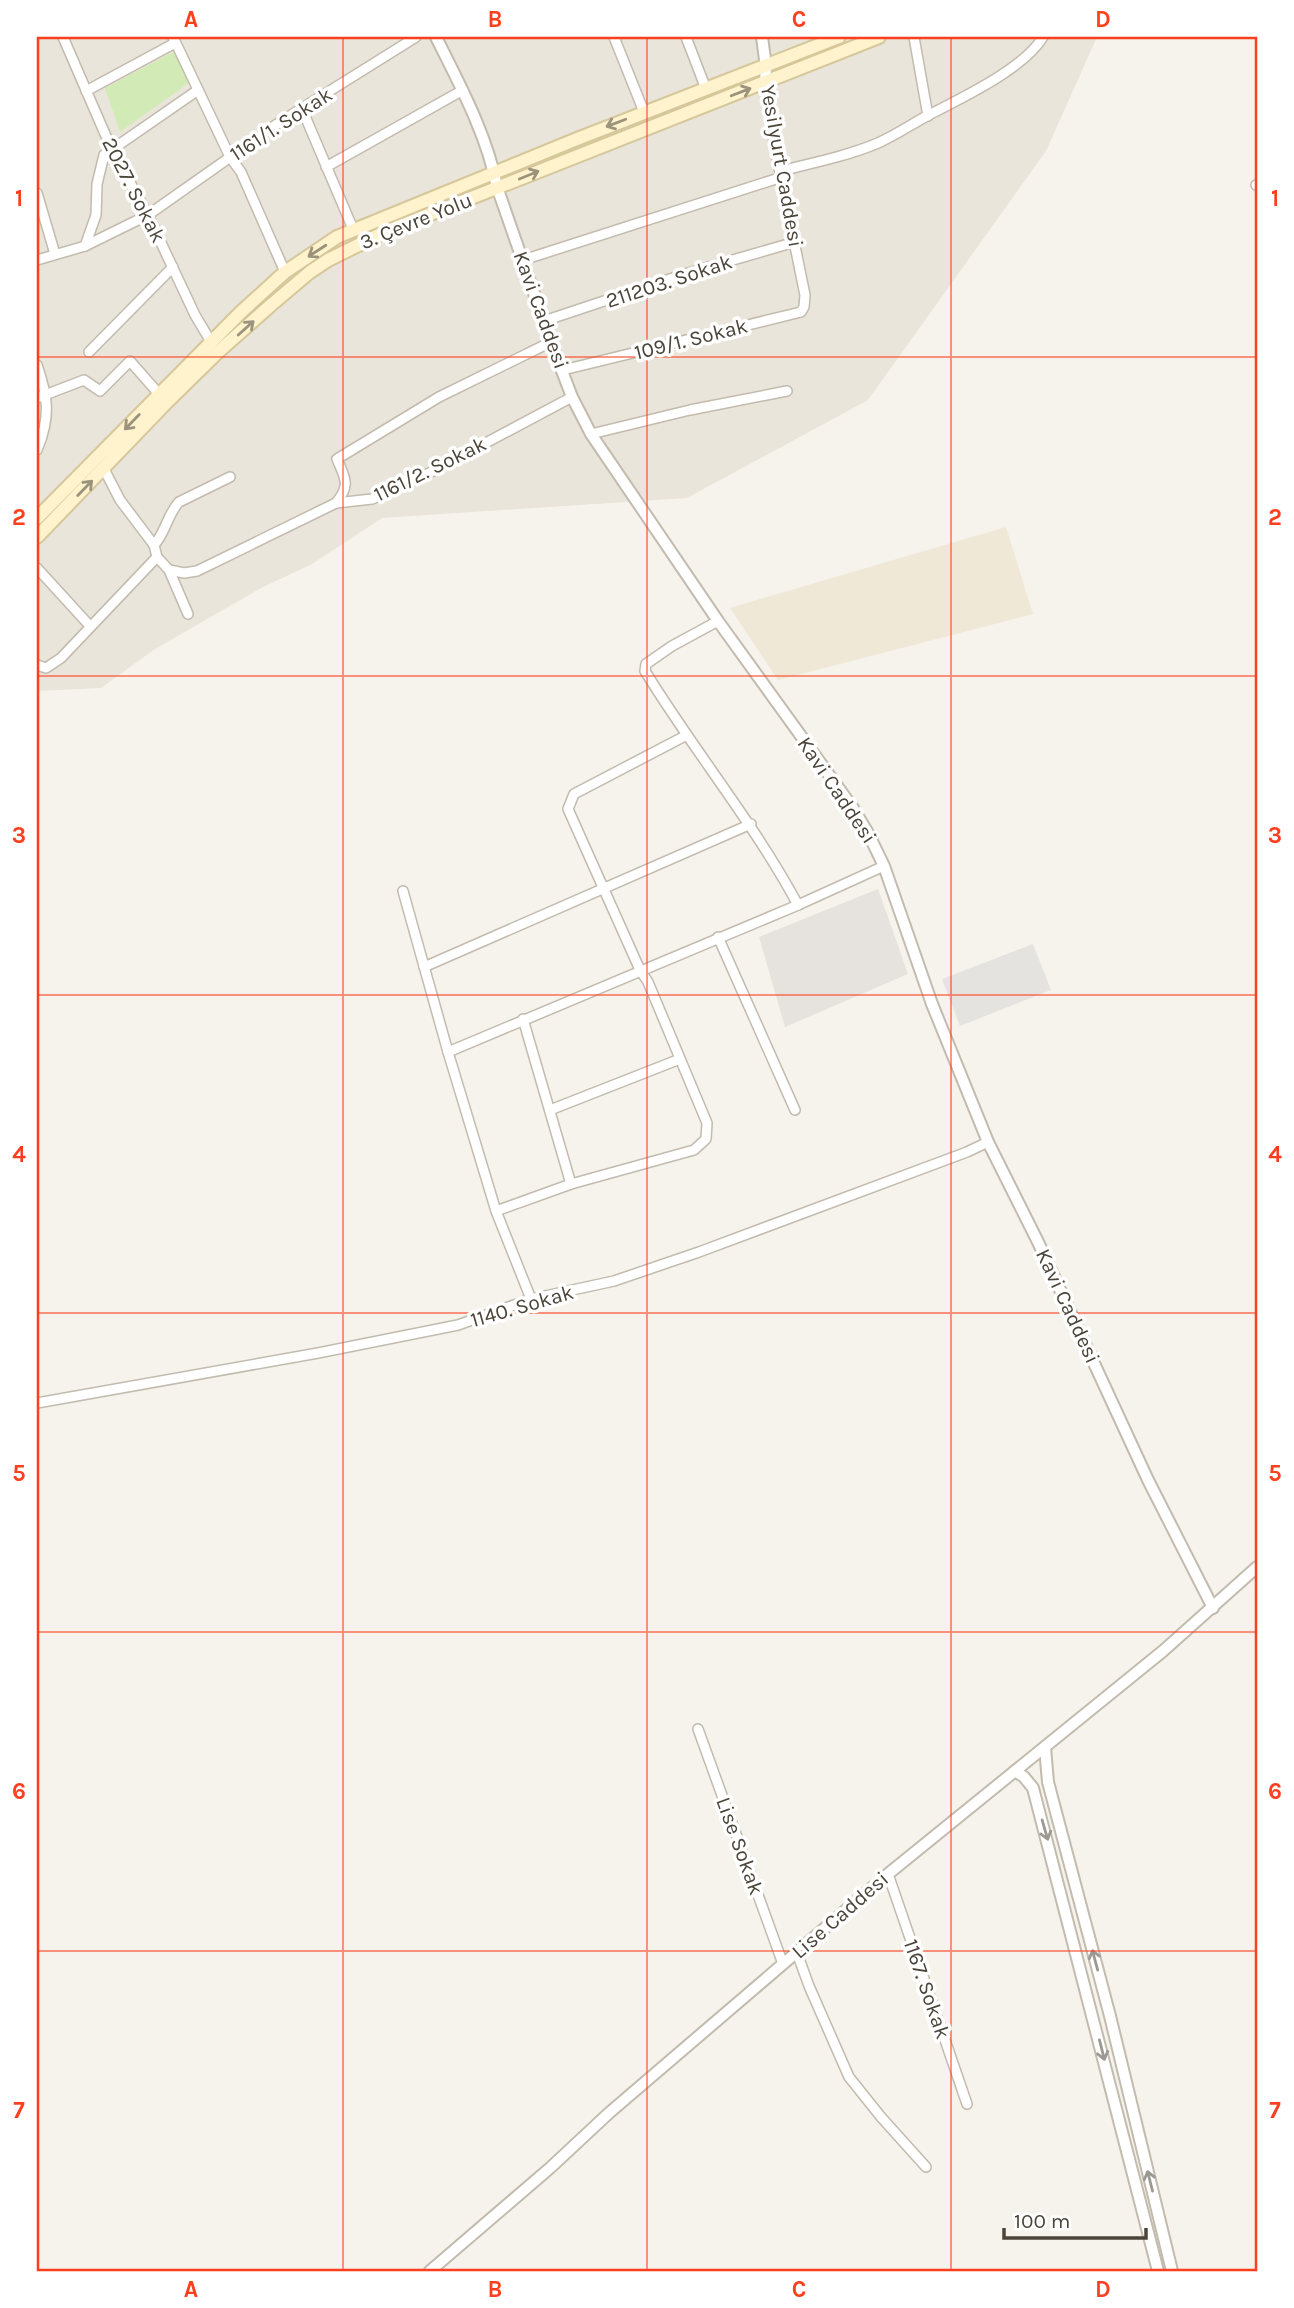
<svg xmlns="http://www.w3.org/2000/svg" width="1294" height="2308" font-family="Karla,sans-serif">
<rect width="100%" height="100%" fill="#f6f3ec"/>
<!-- residential -->
<polygon fill="#eae5da" points="37,37 1097,37 1046,151 868,400 687,498 382,518 312,564 261,588 155,649 101,688 37,691"/>
<!-- industrial -->
<polygon fill="#e6e2dd" points="878,889 908,974 785,1027 759,937"/>
<!-- education -->
<polygon fill="#efe8d6" points="1006,527 1033,614 778,680 730,608"/>
<!-- green -->
<polygon fill="#d2eab5" points="175,51 190,82 120,132 105,88"/>
<!-- parking -->
<polygon fill="#e5e3e0" points="1033,944 1051,990 960,1026 942,979"/>
<g fill="none" stroke-linecap="round" stroke-linejoin="round">
<defs>
<g id="minor">
<polyline points="63,37 112,150 148,215 195,315 211,342"/>
<polyline points="173,37 230,157 241,172 285,272"/>
<polyline points="614,37 644,112"/>
<polyline points="686,37 706,89"/>
<polyline points="914,37 928,116"/>
<polyline points="86,91 175,43"/>
<polyline points="302,109 353,229"/>
<polyline points="326,167 463,90"/>
<path d="M780,171C813,163 847,156 878,143C894,136 909,126 925,117C959,99 1023,70 1043,37"/>
<polyline points="1256,185 1257,185"/>
<polyline points="37,193 55,254"/>
<polyline points="85,246 96,215 97,184 104,155 198,90"/>
<polyline points="37,260 85,246 148,215 280,122 416,37"/>
<polyline points="523,260 782,177"/>
<polyline points="544,321 688,273 795,242"/>
<polyline points="89,352 173,267"/>
<path d="M37,365C48,397 51,417 37,450"/>
<polyline points="563,370 801,312 804,307 805,295 775,148 765,83"/>
<polyline points="37,398 84,380 100,391 130,361 159,394"/>
<polyline points="591,434 690,410 787,391"/>
<polyline points="104,469 120,500 154,545 157,557 169,570 188,614"/>
<path d="M336,503C351,485 345,478 337,459L439,397L551,342"/>
<path d="M154,545C166,532 167,515 179,502L230,477"/>
<polyline points="37,568 90,626"/>
<polyline points="169,570 184,573 197,571 336,503 372,499 418,479 572,397"/>
<path d="M718,621L672,646L646,664L645,671C694,751 754,823 798,905"/>
<polyline points="37,665 46,668 61,658 157,557"/>
<polyline points="403,891 448,1052 496,1211 531,1299"/>
<polyline points="718,937 795,1110"/>
<polyline points="424,967 751,824"/>
<polyline points="523,1019 571,1184"/>
<polyline points="448,1052 798,905 884,866"/>
<polyline points="550,1110 680,1059"/>
<polyline points="496,1211 571,1184 694,1150 706,1139 707,1123 648,982 640,970 568,809 574,794 685,736"/>
<polyline points="37,1403 318,1353 458,1325 531,1299 614,1281 699,1252 967,1152 988,1142"/>
<polyline points="698,1729 783,1964"/>
<polyline points="888,1874 967,2104"/>
<polyline points="797,1953 809,1986 849,2077 881,2117 926,2167"/>
</g>
<g id="tertiary">
<path d="M436,37C460,85 487,135 497,187L551,342L572,397L591,434L718,621L853,808L868,833L884,866L932,1004L988,1142L1038,1242L1148,1480L1213,1608"/>
<polyline points="762,37 766,67 765,83"/>
<polyline points="1045,1747 1048,1782 1110,2016 1172,2271"/>
<polyline points="1015,1771 1024,1777 1033,1788 1158,2271"/>
<polyline points="430,2271 550,2168 609,2113 888,1874 1163,1651 1257,1567"/>
</g>
<g id="secondary">
<polyline points="37,518 240,313 285,272 337,237 577,139 839,37"/>
<polyline points="37,537 166,403 218,352 271,305 310,272 328,260 385,232 879,37"/>
</g>
</defs>
<!-- minor casing -->
<use href="#minor" stroke="#c2bbae" stroke-width="12"/>
<!-- tertiary casing -->
<use href="#tertiary" stroke="#c2bbae" stroke-width="14"/>
<!-- secondary casing -->
<use href="#secondary" stroke="#d6c79b" stroke-width="16"/>
<!-- minor -->
<use href="#minor" stroke="#fff" stroke-width="9"/>
<!-- tertiary -->
<use href="#tertiary" stroke="#fff" stroke-width="10"/>
<!-- secondary -->
<use href="#secondary" stroke="#fff3cd" stroke-width="12"/>
</g>
<!-- one-way arrows -->
<defs><path id="oneway-shaft" d="M-6 0H5M1.5-3L5.5 0L1.5 3" fill="none" stroke-width="1.6" stroke-linecap="round" stroke-linejoin="round" transform="scale(1.75)"/></defs>
<g stroke="#9c937c">
<use href="#oneway-shaft" transform="translate(741 92) rotate(-21)"/>
<use href="#oneway-shaft" transform="translate(616 123) rotate(159)"/>
<use href="#oneway-shaft" transform="translate(529 175) rotate(-22)"/>
<use href="#oneway-shaft" transform="translate(317 251) rotate(147)"/>
<use href="#oneway-shaft" transform="translate(246 328) rotate(-42)"/>
<use href="#oneway-shaft" transform="translate(132 422) rotate(134)"/>
<use href="#oneway-shaft" transform="translate(85 488) rotate(-46)"/>
</g>
<g stroke="#9c9892">
<use href="#oneway-shaft" transform="translate(1045 1830) rotate(74)"/>
<use href="#oneway-shaft" transform="translate(1095 1960) rotate(-105)"/>
<use href="#oneway-shaft" transform="translate(1102 2050) rotate(76)"/>
<use href="#oneway-shaft" transform="translate(1150 2181) rotate(-104)"/>
</g>
<!-- grid -->
<path fill="none" stroke="#fc3f1d" stroke-width="2" stroke-opacity="0.55" d="M343,37V2271M647,37V2271M951,37V2271M37,357H1257M37,676H1257M37,995H1257M37,1313H1257M37,1632H1257M37,1951H1257"/>
<g text-anchor="middle" stroke-width="7" stroke-linejoin="round" paint-order="stroke">
<!-- street labels -->
<g font-size="21" fill="#4b4439" stroke="#fff">
<text transform="translate(281 124) rotate(-33)" y="7">1161/1. Sokak</text>
<text transform="translate(782 166) rotate(80)" y="7">Yesilyurt Caddesi</text>
<text transform="translate(134 190) rotate(63)" y="7">2027. Sokak</text>
<text transform="translate(416 221) rotate(-22)" y="7">3. Çevre Yolu</text>
<text transform="translate(669 281) rotate(-18)" y="7">211203. Sokak</text>
<text transform="translate(541 310) rotate(70)" y="7">Kavi Caddesi</text>
<text transform="translate(691 339) rotate(-14)" y="7">109/1. Sokak</text>
<text transform="translate(430 469) rotate(-26)" y="7">1161/2. Sokak</text>
<text transform="translate(837 790) rotate(56)" y="7">Kavi Caddesi</text>
<text transform="translate(522 1306) rotate(-16)" y="7">1140. Sokak</text>
<text transform="translate(1068 1306) rotate(65)" y="7">Kavi Caddesi</text>
<text transform="translate(740 1846) rotate(70)" y="7">Lise Sokak</text>
<text transform="translate(840 1915) rotate(-41)" y="7">Lise Caddesi</text>
<text transform="translate(927 1989) rotate(71)" y="7">1167. Sokak</text>
</g>
</g>
<!-- border -->
<rect width="1294" height="2308" fill="none" stroke="#ffffff" stroke-width="77"/>
<!-- scale -->
<path d="M1004 2228v10h142v-10" fill="none" stroke="#4b4439" stroke-width="3.5"/>
<text x="1014" y="2228" font-size="21" fill="#4b4439" stroke="#ffffff" stroke-width="5" paint-order="stroke">100 m</text>
<rect x="38" y="38" width="1218" height="2232" fill="none" stroke="#fc3f1d" stroke-width="2.5"/>
<g font-size="23" text-anchor="middle" font-weight="bold" fill="#fc3f1d">
<text x="191" y="27">A</text>
<text x="495" y="27">B</text>
<text x="799" y="27">C</text>
<text x="1103" y="27">D</text>
<text x="19" y="206">1</text>
<text x="1275" y="206">1</text>
<text x="19" y="525">2</text>
<text x="1275" y="525">2</text>
<text x="19" y="843">3</text>
<text x="1275" y="843">3</text>
<text x="19" y="1162">4</text>
<text x="1275" y="1162">4</text>
<text x="19" y="1481">5</text>
<text x="1275" y="1481">5</text>
<text x="19" y="1799">6</text>
<text x="1275" y="1799">6</text>
<text x="19" y="2118">7</text>
<text x="1275" y="2118">7</text>
<text x="191" y="2297">A</text>
<text x="495" y="2297">B</text>
<text x="799" y="2297">C</text>
<text x="1103" y="2297">D</text>
</g>
</svg>
